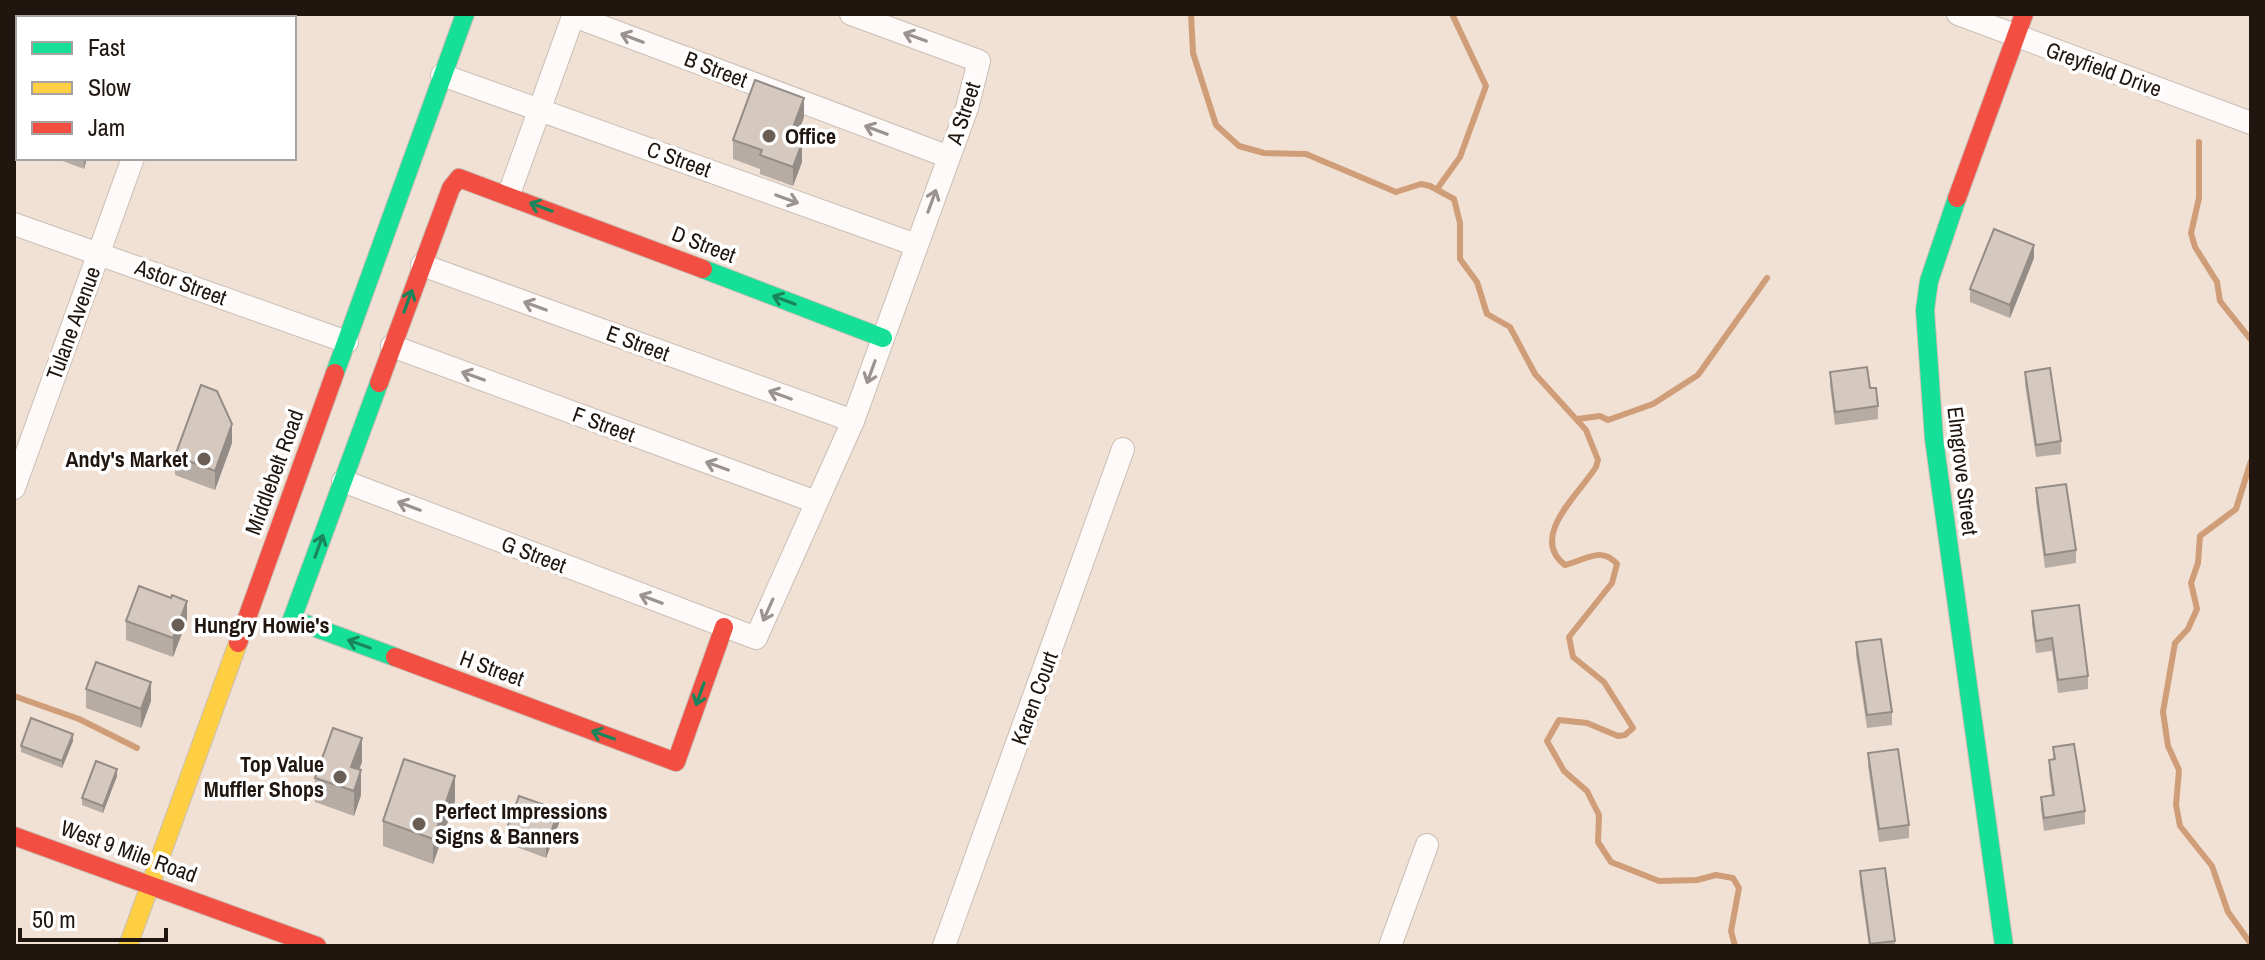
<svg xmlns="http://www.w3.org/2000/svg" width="2265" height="960" font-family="'Archivo Narrow',sans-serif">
<rect width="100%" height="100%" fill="#f1e1d5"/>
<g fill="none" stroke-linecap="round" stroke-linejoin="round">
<!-- stream -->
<g stroke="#cf9e79" stroke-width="6">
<path d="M1191,14L1193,53L1216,125L1239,146L1264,153L1306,154L1396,192L1421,184L1430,186L1454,199L1460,223V259L1477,282L1487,314L1510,327L1535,374L1586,430L1598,460L1596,467C1580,493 1528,537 1565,565C1584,561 1601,545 1617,564L1612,583L1569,637L1573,657L1604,682L1633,728L1625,735L1618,736L1587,723L1559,720L1547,741L1564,771L1587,791L1599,815L1598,842L1611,862L1659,881L1697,880L1716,875L1733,878L1739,888L1731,931L1735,946"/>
<polyline points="2199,142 2199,198 2191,233 2195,247 2217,282 2220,301 2251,340"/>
<polyline points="1437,189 1460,157 1486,86 1452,14"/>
<polyline points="1577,419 1600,416 1608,420 1653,404 1698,375 1767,278"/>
<polyline points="2251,461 2236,509 2200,536 2198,563 2191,583 2197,609 2188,629 2175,643 2163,712 2168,746 2179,770 2176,805 2180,826 2212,866 2228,912 2251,944"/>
<polyline points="14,696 79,719 137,748"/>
</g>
<defs>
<g id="street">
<polyline points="1958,14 2251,123"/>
<polyline points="574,16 949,157"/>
<polyline points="182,18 184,14"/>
<polyline points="442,75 916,245"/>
<polyline points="509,194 574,14"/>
<polyline points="14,224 347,342"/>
<polyline points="422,265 853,421"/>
<polyline points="392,346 816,502"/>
<polyline points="343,481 756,638 853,421 967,108 979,61 851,14"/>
<polyline points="14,488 133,158"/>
<polyline points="944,946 1123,449"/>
<polyline points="1390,946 1427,845"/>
</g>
<g id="fast">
<polyline points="1957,198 1929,281 1925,310 1934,439 2004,946"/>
<polyline points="703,269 883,338"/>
<polyline points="335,373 465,14"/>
<polyline points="379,383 292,619 395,657"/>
</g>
<polyline id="slow" points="128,946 238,643"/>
<g id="jam">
<polyline points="1957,198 2024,14"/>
<polyline points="379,383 451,188 459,178 703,269"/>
<polyline points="238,643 335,373"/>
<polyline points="395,657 676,762 724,627"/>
<polyline points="14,836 317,946"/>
</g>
</defs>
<!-- street casing -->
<use href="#street" stroke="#cabeb4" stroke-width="24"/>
<!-- fast casing -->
<use href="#fast" stroke="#cabeb4" stroke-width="20"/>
<!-- slow casing -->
<use href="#slow" stroke="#cabeb4" stroke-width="20"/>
<!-- jam casing -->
<use href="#jam" stroke="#cabeb4" stroke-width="20"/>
<!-- street -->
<use href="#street" stroke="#fdfaf9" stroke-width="22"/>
<!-- fast -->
<use href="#fast" stroke="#16e098" stroke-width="18"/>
<!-- slow -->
<use href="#slow" stroke="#ffcf43" stroke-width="18"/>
<!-- jam -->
<use href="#jam" stroke="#f24e42" stroke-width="18"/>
</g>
<!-- wall -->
<g fill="#b6aca4">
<polygon points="804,117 795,141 802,162 793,186 760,174 760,169 733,159 733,140"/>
<polygon points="55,158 87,158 84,169"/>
<polygon points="2034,258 2010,318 1970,302 1970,289"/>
<polygon points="1830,372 1870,388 1878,406 1878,419 1835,425 1830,385"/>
<polygon points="2025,372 2061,441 2061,454 2036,457 2025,384"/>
<polygon points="232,443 215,490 175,475 175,456"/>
<polygon points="2036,488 2076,550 2076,563 2045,568 2036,501"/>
<polygon points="171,598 187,620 173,657 126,640 126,621"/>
<polygon points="2032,611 2088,676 2088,689 2058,693 2052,651 2036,653 2032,624"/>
<polygon points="1856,642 1892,712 1892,725 1867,728 1856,655"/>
<polygon points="86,689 151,701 141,728 86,708"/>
<polygon points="73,741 62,768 21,752 21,746"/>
<polygon points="2053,747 2085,811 2085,824 2044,831 2041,810 2041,797 2052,795 2049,773 2049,760 2053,760"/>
<polygon points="1868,753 1909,825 1909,838 1879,842 1868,766"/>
<polygon points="362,762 359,769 361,795 354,816 315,802 315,778"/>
<polygon points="117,776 103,813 82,805 82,798"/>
<polygon points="455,801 433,864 383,846 383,821"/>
<polygon points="559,823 546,858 506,843 506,831"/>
<polygon points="1860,871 1895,941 1895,946 1869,946 1860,884"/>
</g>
<!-- shaded-wall -->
<g fill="#948c86">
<polygon points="804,98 804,117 789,157 789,138"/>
<polygon points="802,143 802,162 793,186 793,167"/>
<polygon points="84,158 87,158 84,169"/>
<polygon points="2034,245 2034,258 2010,318 2010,305"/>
<polygon points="232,424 232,443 215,490 215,471"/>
<polygon points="187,601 187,620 173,657 173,638"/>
<polygon points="151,682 151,701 141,728 141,709"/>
<polygon points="73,734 73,741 62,768 62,761"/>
<polygon points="362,738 362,762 351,792 351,767"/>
<polygon points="117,769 117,776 103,813 103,806"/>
<polygon points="361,770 361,795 354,816 354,791"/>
<polygon points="455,776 455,801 433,864 433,839"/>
<polygon points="559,810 559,823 546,858 546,846"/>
</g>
<!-- building -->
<g fill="#d4c8bf" stroke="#948c86" stroke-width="2">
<polygon points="755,80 804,98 789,138 802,143 793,167 760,155 762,150 733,140"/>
<polygon points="1994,229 2034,245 2010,305 1970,289"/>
<polygon points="1867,367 1870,388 1876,388 1878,406 1835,412 1830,372"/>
<polygon points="2050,368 2061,441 2036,445 2025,372"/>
<polygon points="201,385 217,391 232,424 215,471 175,456"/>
<polygon points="2066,484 2076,550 2045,555 2036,488"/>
<polygon points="139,586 171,598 172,595 187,601 173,638 126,621"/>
<polygon points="2079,605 2088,676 2058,680 2052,638 2036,641 2032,611"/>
<polygon points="1881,639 1892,712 1867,715 1856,642"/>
<polygon points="96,662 151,682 141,709 86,689"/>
<polygon points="31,718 73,734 62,761 21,746"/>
<polygon points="333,728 362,738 351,767 361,770 354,791 315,778"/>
<polygon points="2074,744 2085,811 2044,818 2041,797 2054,795 2049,760 2055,759 2053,747"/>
<polygon points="1898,749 1909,825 1879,829 1868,753"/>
<polygon points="404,759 455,776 433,839 383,821"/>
<polygon points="96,761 117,769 103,806 82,798"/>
<polygon points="519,796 559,810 546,846 506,831"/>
<polygon points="1885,868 1895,941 1870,944 1860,871"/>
</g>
<!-- one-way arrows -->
<defs><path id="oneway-shaft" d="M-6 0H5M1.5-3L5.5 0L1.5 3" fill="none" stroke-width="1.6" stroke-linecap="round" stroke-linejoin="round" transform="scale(2)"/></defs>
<g stroke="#9a9390">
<use href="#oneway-shaft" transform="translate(915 37) rotate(-160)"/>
<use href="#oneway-shaft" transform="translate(632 38) rotate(-159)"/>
<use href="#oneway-shaft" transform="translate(876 130) rotate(-159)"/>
<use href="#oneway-shaft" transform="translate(787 199) rotate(20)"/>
<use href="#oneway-shaft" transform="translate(932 201) rotate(-70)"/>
<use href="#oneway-shaft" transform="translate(535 306) rotate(-160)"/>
<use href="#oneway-shaft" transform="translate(871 372) rotate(110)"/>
<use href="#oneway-shaft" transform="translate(473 376) rotate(-160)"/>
<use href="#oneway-shaft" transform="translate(780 395) rotate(-160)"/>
<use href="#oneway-shaft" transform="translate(717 466) rotate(-160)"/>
<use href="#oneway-shaft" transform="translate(409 506) rotate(-159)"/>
<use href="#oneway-shaft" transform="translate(651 599) rotate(-159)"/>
<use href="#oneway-shaft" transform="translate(768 610) rotate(114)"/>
</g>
<g stroke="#1a855a">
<use href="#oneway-shaft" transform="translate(541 207) rotate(-159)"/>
<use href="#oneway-shaft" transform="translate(784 300) rotate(-159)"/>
<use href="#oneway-shaft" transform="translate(408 301) rotate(-70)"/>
<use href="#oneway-shaft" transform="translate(319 546) rotate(-70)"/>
<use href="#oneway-shaft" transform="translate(359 644) rotate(-160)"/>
<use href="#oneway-shaft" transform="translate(700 694) rotate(110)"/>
<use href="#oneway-shaft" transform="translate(603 735) rotate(-160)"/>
</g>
<!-- markers -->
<g fill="#695d54" stroke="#fff" stroke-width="3">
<circle cx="769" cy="136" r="8"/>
<circle cx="204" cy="459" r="8"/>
<circle cx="178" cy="625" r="8"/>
<circle cx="340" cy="777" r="8"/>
<circle cx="419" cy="824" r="8"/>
</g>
<g text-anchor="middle" stroke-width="7" stroke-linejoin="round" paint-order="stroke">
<!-- street labels -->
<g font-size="22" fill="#20160f" stroke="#fff">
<text transform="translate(716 69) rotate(21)" y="8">B Street</text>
<text transform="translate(2104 69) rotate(20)" y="8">Greyfield Drive</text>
<text transform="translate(963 113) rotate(-72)" y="8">A Street</text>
<text transform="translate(679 159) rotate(20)" y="8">C Street</text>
<text transform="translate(704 244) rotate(21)" y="8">D Street</text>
<text transform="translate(181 282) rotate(20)" y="8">Astor Street</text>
<text transform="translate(73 323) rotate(-70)" y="8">Tulane Avenue</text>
<text transform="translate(638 343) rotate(20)" y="8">E Street</text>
<text transform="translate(604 424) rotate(20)" y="8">F Street</text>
<text transform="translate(1963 471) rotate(83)" y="8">Elmgrove Street</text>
<text transform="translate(274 472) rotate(-70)" y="8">Middlebelt Road</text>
<text transform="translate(534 554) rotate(21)" y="8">G Street</text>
<text transform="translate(492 668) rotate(20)" y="8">H Street</text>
<text transform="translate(1034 698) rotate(-70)" y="8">Karen Court</text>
<text transform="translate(129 851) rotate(20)" y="8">West 9 Mile Road</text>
</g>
<!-- poi labels -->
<g font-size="22" font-weight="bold" fill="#20160f" stroke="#fff" text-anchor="start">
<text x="785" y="144">Office</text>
<text x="188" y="467" text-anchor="end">Andy's Market</text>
<text x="194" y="633">Hungry Howie's</text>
<text x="324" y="772" text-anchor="end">Top Value<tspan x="324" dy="25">Muffler Shops</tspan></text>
<text x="435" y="819">Perfect Impressions<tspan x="435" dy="25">Signs &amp; Banners</tspan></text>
</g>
</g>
<!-- border -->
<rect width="2265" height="960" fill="none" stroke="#20160f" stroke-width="32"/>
<!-- legend -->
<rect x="16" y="16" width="280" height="144" fill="#ffffff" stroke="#a6a29f" stroke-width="2"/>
<rect x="32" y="42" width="40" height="12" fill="#16e098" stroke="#a6a29f" stroke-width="2"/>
<text x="88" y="56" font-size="24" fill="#20160f">Fast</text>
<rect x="32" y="82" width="40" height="12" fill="#ffcf43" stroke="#a6a29f" stroke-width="2"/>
<text x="88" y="96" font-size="24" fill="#20160f">Slow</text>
<rect x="32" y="122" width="40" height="12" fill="#f24e42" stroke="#a6a29f" stroke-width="2"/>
<text x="88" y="136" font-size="24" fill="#20160f">Jam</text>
<!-- scale -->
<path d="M20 928v12h146v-12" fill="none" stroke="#20160f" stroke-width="4"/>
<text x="32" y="928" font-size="24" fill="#20160f" stroke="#ffffff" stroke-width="6" paint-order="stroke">50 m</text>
</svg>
